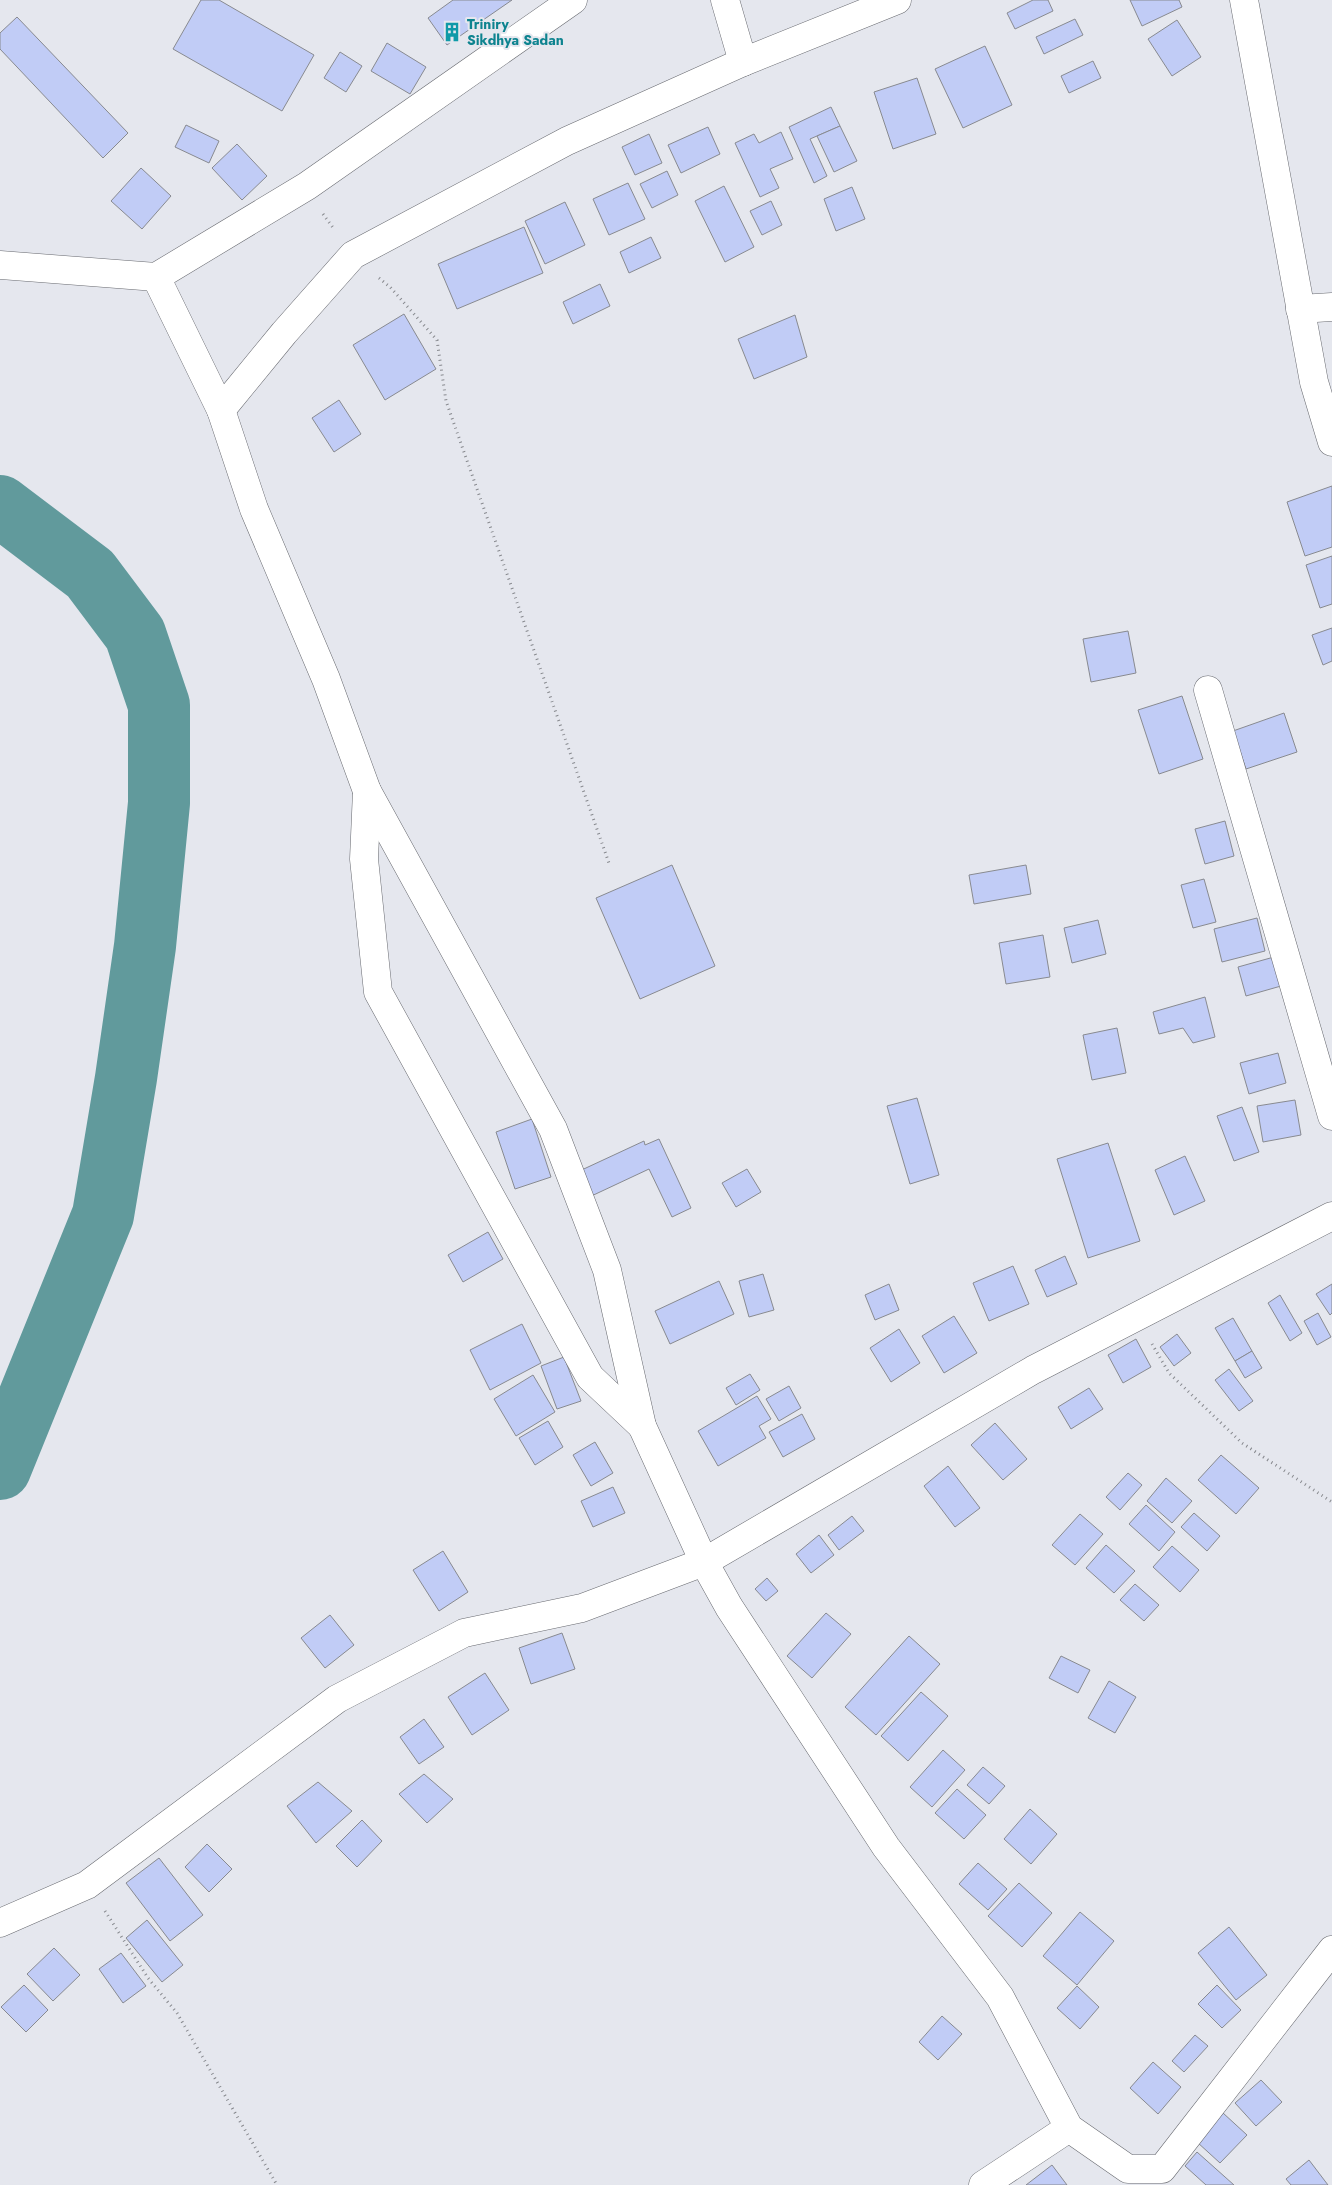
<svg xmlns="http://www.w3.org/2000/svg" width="1332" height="2185" font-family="Jost,sans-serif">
<rect width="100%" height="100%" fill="#e5e7ee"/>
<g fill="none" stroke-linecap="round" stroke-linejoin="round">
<!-- river -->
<polyline stroke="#619a9c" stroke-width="62" points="0,506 90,574 135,634 159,705 159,803 145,946 126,1078 103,1215 0,1469"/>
</g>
<!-- building -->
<g fill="#c1ccf6" stroke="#888a90">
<polygon points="201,0 219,0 314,55 282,111 173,49"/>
<polygon points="453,0 512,0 447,45 428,18"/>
<polygon points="1033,0 1048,0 1053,11 1015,29 1007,13"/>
<polygon points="1130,0 1179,0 1182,7 1142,26"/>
<polygon points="17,17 128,133 103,158 0,49 0,33"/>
<polygon points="1075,19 1083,35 1044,54 1036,37"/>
<polygon points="1177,20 1201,57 1172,76 1148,39"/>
<polygon points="387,43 426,67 410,94 371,71"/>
<polygon points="985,46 1012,105 963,128 935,69"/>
<polygon points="340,52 362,66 346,92 324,78"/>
<polygon points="1093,61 1101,78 1069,93 1061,76"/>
<polygon points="917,78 936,134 893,149 874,92"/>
<polygon points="831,107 840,126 810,139 827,176 814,183 789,127"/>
<polygon points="186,125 219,141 209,163 175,147"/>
<polygon points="840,126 857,161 834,172 817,136"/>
<polygon points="708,127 720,154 681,173 668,145"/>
<polygon points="781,132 793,159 770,169 779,188 760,197 735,143 754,134 759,143"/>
<polygon points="649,134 662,163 635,175 622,147"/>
<polygon points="237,144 267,176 242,200 212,168"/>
<polygon points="141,168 171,196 142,229 111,201"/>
<polygon points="667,171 678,195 652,208 640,184"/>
<polygon points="628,183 645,219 609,235 593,199"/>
<polygon points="724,186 754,247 725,262 695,201"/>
<polygon points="852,187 865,219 836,231 824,199"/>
<polygon points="771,201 782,225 762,235 750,211"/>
<polygon points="565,202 585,245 545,264 525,221"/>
<polygon points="524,227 543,273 457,309 438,264"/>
<polygon points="651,237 661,258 629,273 620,252"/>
<polygon points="600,284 610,306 573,324 563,302"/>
<polygon points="404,314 436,369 385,400 353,345"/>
<polygon points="795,315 807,357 754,379 738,339"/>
<polygon points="339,400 361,434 334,452 312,418"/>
<polygon points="1332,486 1332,547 1305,556 1287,502"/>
<polygon points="1332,556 1332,604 1320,608 1306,565"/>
<polygon points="1332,628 1332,661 1323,665 1312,635"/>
<polygon points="1128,631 1136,673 1091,682 1083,639"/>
<polygon points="1182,696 1203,759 1159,774 1138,710"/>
<polygon points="1284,713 1297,752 1246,769 1233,731"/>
<polygon points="1225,821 1234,856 1205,864 1195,829"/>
<polygon points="672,865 715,966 640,999 596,898"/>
<polygon points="1026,865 1031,894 974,904 969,875"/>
<polygon points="1204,879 1216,922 1193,928 1181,885"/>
<polygon points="1257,918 1265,951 1222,962 1214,929"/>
<polygon points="1098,920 1106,954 1072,963 1064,928"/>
<polygon points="1043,935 1050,977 1006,984 999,943"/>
<polygon points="1274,957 1281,986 1246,996 1238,967"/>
<polygon points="1205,997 1215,1037 1193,1043 1183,1028 1159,1034 1153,1012"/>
<polygon points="1117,1028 1126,1073 1092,1080 1083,1035"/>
<polygon points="1278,1053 1286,1083 1249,1094 1240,1063"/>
<polygon points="917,1098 939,1175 910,1184 887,1106"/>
<polygon points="1295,1100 1301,1135 1263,1142 1257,1106"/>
<polygon points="1242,1107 1259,1152 1234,1161 1217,1116"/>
<polygon points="532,1119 551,1177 515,1189 496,1132"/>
<polygon points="659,1139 691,1208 672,1217 649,1169 585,1199 573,1174 644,1141 645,1145"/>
<polygon points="1108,1143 1140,1241 1088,1258 1057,1159"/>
<polygon points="1185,1156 1205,1201 1174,1215 1155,1170"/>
<polygon points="747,1169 761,1192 736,1207 722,1183"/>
<polygon points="488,1232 503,1259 463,1282 448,1255"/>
<polygon points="1065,1256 1077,1284 1047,1297 1035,1270"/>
<polygon points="1013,1266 1029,1304 989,1321 973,1283"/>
<polygon points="763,1274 774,1310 749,1317 739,1281"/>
<polygon points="719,1281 734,1314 670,1344 655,1311"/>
<polygon points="889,1284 899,1310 875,1320 865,1295"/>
<polygon points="1332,1284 1332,1313 1330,1315 1316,1294"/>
<polygon points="1280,1295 1302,1333 1290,1341 1268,1303"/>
<polygon points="1318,1313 1331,1337 1317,1345 1304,1321"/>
<polygon points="954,1316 977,1353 944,1373 922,1336"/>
<polygon points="1233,1318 1252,1351 1235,1361 1215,1328"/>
<polygon points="522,1324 541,1363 490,1390 470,1350"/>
<polygon points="899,1329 920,1363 891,1382 870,1348"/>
<polygon points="1177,1334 1191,1353 1174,1366 1160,1347"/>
<polygon points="1136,1339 1151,1367 1123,1383 1108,1355"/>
<polygon points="1252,1351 1262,1368 1245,1378 1235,1361"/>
<polygon points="564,1357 581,1401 557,1409 541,1366"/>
<polygon points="1229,1369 1253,1401 1239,1411 1215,1380"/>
<polygon points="750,1374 760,1390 736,1405 726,1388"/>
<polygon points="533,1375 555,1412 516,1436 494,1399"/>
<polygon points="789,1386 801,1408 779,1421 766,1399"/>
<polygon points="1089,1388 1103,1409 1071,1429 1058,1407"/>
<polygon points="757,1396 771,1419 759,1426 766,1438 718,1466 698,1431"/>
<polygon points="802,1414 815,1439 783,1457 769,1432"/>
<polygon points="548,1421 563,1447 535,1465 519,1438"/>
<polygon points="995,1423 1027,1459 1003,1480 971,1445"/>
<polygon points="595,1442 613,1473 591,1486 573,1455"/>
<polygon points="1221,1455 1259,1488 1236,1514 1198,1480"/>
<polygon points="948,1466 980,1508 955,1527 924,1486"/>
<polygon points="1128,1473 1142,1485 1120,1510 1106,1497"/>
<polygon points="1166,1478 1192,1501 1172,1523 1147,1501"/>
<polygon points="613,1487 625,1513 593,1527 581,1501"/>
<polygon points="1146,1505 1175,1532 1159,1551 1129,1524"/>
<polygon points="1194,1513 1220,1536 1207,1551 1181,1527"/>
<polygon points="1080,1514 1103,1534 1075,1565 1052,1545"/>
<polygon points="852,1516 864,1531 839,1550 828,1535"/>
<polygon points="819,1535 834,1555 811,1573 796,1554"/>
<polygon points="1106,1545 1135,1571 1114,1593 1086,1568"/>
<polygon points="1172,1546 1199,1570 1180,1592 1153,1567"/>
<polygon points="443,1551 468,1592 439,1611 413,1570"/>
<polygon points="767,1578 778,1591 766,1601 755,1589"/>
<polygon points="1135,1584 1159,1605 1144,1621 1120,1600"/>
<polygon points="826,1613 851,1634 812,1678 787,1656"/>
<polygon points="330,1615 354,1645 325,1668 301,1638"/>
<polygon points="562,1633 575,1669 531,1684 519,1648"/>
<polygon points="909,1636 940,1664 876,1735 845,1707"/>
<polygon points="1061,1656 1090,1670 1078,1693 1049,1678"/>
<polygon points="485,1673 509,1710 472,1735 448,1697"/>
<polygon points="1109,1681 1136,1697 1115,1733 1088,1718"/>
<polygon points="921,1692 948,1716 908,1761 881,1736"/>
<polygon points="424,1719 444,1747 419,1764 400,1737"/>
<polygon points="943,1750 965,1770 932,1807 910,1787"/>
<polygon points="983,1767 1005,1786 989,1804 967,1785"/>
<polygon points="424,1774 453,1799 427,1823 399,1794"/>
<polygon points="318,1782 352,1811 316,1843 287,1806"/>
<polygon points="957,1789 986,1815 964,1839 935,1813"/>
<polygon points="1030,1809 1057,1834 1031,1864 1004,1839"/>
<polygon points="362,1820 382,1841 357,1867 336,1846"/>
<polygon points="207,1844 232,1869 209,1892 185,1867"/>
<polygon points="159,1858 203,1915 170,1941 126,1883"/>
<polygon points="978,1863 1007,1889 988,1910 959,1884"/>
<polygon points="1019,1883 1052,1913 1022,1947 988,1916"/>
<polygon points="1080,1912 1114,1941 1077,1985 1043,1956"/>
<polygon points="147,1920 183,1965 162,1982 126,1938"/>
<polygon points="1229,1927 1267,1975 1236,2000 1198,1953"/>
<polygon points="54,1948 80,1975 53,2001 27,1974"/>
<polygon points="121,1953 146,1986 123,2003 99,1969"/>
<polygon points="24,1985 48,2010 26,2032 1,2007"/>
<polygon points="1217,1985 1241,2010 1222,2028 1198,2004"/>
<polygon points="1077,1986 1099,2007 1080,2029 1057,2008"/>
<polygon points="942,2016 962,2034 938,2060 919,2042"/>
<polygon points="1195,2035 1208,2046 1184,2072 1172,2061"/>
<polygon points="1153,2062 1181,2087 1158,2114 1130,2088"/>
<polygon points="1261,2080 1282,2102 1256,2126 1235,2103"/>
<polygon points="1223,2113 1247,2135 1220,2163 1197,2142"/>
<polygon points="1197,2152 1234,2185 1206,2185 1185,2166"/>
<polygon points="1309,2160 1328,2185 1291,2185 1286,2179"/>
<polygon points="1052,2165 1067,2185 1026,2185"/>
</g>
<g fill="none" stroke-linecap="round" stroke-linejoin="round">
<defs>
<g id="street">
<polyline points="725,0 743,62"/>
<polyline points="1244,0 1314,382 1332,442"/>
<polyline points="0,265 156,277 307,186 573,0"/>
<polyline points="156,277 221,410 254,509 326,679 367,791 553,1129 607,1270 642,1426 704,1562 729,1607 886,1847 1000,1997 1069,2128 1128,2169 1162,2169 1332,1950"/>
<polyline points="1300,309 1332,307"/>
<polyline points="221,410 284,333 353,255 567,141 743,62 897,0"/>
<polyline points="1208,690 1332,1116"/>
<polyline points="367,791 364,859 378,992 590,1377 642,1426"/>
<polyline points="0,1923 87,1885 337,1699 464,1633 582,1608 704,1562 1033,1370 1332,1216"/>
<polyline points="983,2185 1069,2128"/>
</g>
</defs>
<!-- street casing -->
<use href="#street" stroke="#686a70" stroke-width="29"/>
<!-- path -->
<g stroke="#87898e" stroke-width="3" stroke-dasharray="1 4" stroke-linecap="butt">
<polyline points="323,214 334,229"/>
<polyline points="379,278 390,287 437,340 446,401 610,866"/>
<polyline points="1152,1344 1169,1373 1242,1443 1332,1502"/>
<polyline points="105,1911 148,1978 177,2013 277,2185"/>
</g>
<!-- street -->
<use href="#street" stroke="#fff" stroke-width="28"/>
</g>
<!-- icons -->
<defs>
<symbol id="building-bare" viewBox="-9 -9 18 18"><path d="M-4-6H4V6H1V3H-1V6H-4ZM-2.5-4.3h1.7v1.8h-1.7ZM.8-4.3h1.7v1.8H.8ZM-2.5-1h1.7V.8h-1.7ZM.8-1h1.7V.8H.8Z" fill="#0f9aa8" stroke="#e5e7ee" stroke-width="2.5" paint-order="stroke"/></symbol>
</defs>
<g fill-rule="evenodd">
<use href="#building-bare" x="438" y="18" width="28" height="28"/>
</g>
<g text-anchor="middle" stroke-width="4" stroke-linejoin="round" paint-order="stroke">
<!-- culture labels -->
<g font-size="14" font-weight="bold" fill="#0d838f" stroke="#e5e7ee" text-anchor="start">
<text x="467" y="29">Triniry<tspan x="467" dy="16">Sikdhya Sadan</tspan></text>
</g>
</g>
</svg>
